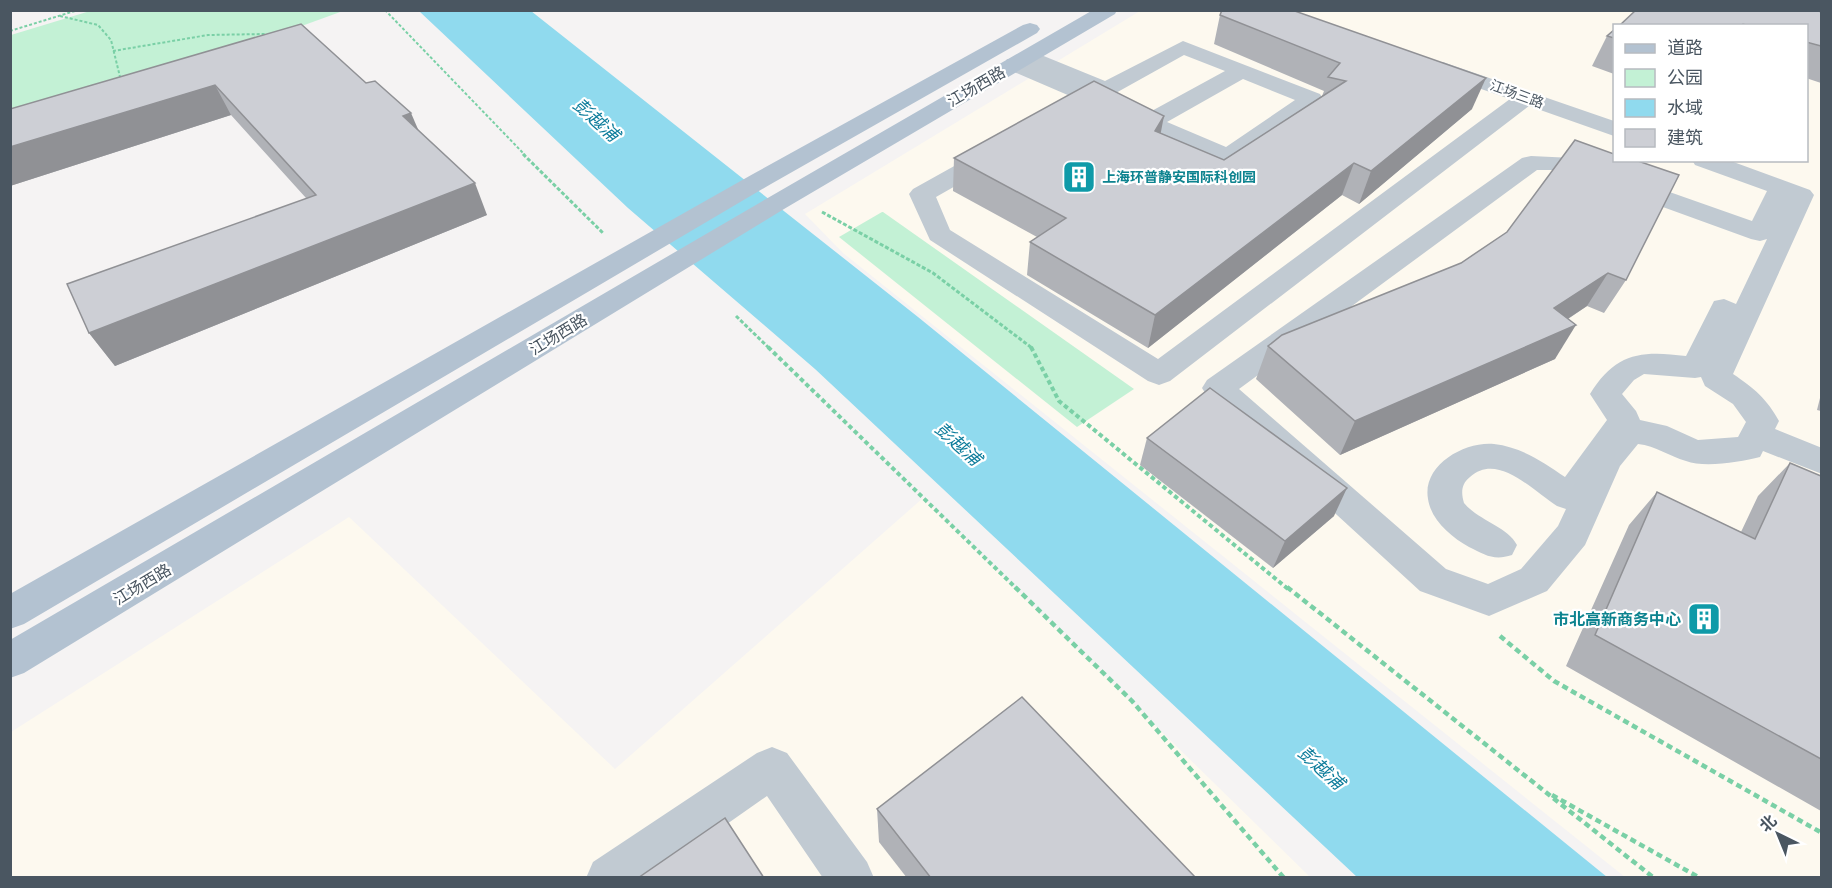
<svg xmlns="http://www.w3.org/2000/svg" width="1832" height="888" font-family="'Noto Sans','Noto Sans SC',sans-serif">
<rect width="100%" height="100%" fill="#f5f3f3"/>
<!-- commercial -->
<g fill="#fdf9ef" fill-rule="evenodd">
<path d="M1140,11H1821V877H1625L843,253L805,214ZM1614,26H1806V160H1614Z"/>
<polygon points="923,498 1310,877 11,878 11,732 349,517 615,769"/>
</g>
<!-- green -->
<g fill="#c3f1d5">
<polygon points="90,11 343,11 11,131 11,35"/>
<polygon points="882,212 883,212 1134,389 1077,427 839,237"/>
</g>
<!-- water -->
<polygon fill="#90daee" points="419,11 531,11 918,317 1607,877 1357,877 815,369 628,208"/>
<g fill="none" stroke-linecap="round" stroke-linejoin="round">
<!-- path-far3 -->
<g stroke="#7ad0a6" stroke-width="2" stroke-dasharray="3 2" stroke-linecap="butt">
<polyline points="385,10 525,155"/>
<polyline points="60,16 98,25 111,40 121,81"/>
<polyline points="10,31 78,10"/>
<polyline points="113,51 208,35 265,34"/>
</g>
<!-- path-far2 -->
<g stroke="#7ad0a6" stroke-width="3" stroke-dasharray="4 2" stroke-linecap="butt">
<polyline points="523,154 603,233"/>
<polyline points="822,212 933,273 1032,348"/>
<polyline points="736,316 769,348"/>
</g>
<!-- path-far1 -->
<g stroke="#7ad0a6" stroke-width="4" stroke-dasharray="4.5 3" stroke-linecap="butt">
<polyline points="768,347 1017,589"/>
<polyline points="1031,347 1059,401 1288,589"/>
</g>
<!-- path -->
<g stroke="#7ad0a6" stroke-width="4.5" stroke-dasharray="6 4" stroke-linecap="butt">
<polyline points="1015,587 1132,701 1284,878"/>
<polyline points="1287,587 1654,878"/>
<polyline points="1500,636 1554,681 1822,833"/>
<polyline points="1552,795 1700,878"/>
</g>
<!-- minor -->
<g fill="#c1cad2" fill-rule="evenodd">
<path d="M1183,41L1320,94L1323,99L1320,104L1237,162L1228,164L1007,69L1004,64L1007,59H1021L1018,56L1022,52L1029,50L1105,81ZM1184,55L1225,71L1148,113L1106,96L1114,94ZM1243,79L1295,100L1226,147L1167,122Z"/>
<polygon points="1443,62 1614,121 1614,136 1529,106 1170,381 1159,385 1148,381 930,240 909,194 913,189 983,150 992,148 1001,150 1004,155 1001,160 936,197 950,230 1158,359 1510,99 1435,73 1432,68 1435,63"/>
<path d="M1531,156L1573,158L1752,221L1767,191L1695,165L1692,160H1728L1810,190L1814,195L1733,374C1754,388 1767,399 1779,421L1775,429L1822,448V474L1763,451L1760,457C1741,462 1704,468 1686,461C1669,456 1656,446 1638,444L1620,466L1585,545L1547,591L1489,616L1420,591L1207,396L1202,388L1207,380L1522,158ZM1537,170H1561L1751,239L1760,241L1767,239L1736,304L1724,299L1714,301L1686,356C1641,350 1615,353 1590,394L1607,420L1565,477C1543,462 1521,447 1494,444C1465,441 1422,465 1428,499C1431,520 1451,537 1469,547C1485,555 1494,561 1512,555L1517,545C1507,526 1479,521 1464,503C1461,493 1461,484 1470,477C1498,452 1533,491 1557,506L1566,509L1558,526L1521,569L1488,584L1446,569L1239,389ZM1644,374L1695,378L1701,377L1705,386L1733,404L1746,422L1738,437L1698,440L1667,426L1640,420L1636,411L1622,394L1634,380Z"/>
<polygon points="772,747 787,753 867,862 874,878 823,878 767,796 650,878 586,878 593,862 757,753"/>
</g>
<!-- major -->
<g fill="#b3c2d1" fill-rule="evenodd">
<polygon points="1093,10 1117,10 1115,14 784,209 24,673 10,678 10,640 766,199"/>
<polygon points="1030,23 1037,25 1040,29 1037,33 771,184 24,624 10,629 10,594 753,174 1023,25"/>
</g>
</g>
<!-- wall -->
<g fill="#b0b2b7">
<polygon points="1821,12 1821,83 1806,78 1806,26 1619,26"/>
<polygon points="1220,15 1472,109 1359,204 1342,195 1148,348 1027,275 1030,242 1037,237 953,191 954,158 1161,133 1224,160 1322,96 1324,91 1214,44"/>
<polygon points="301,24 418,130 487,215 115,366 89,333 306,198 231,115 10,186 10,109"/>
<polygon points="1614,30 1614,74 1592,66 1607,36"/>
<polygon points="1507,232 1626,280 1604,313 1587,306 1568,319 1555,359 1340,455 1256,379 1268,346 1461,263"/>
<polygon points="1821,394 1821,411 1817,410"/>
<polygon points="1147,438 1334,516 1273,568 1140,465"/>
<polygon points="1790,463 1821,476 1821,811 1566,666 1629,525 1657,492 1741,532 1758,496"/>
<polygon points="877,809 1196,878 907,878 879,842"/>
</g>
<!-- shaded-wall -->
<g fill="#909195">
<polygon points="1486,78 1472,109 1359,204 1371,171"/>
<polygon points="215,85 231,115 10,186 10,147"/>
<polygon points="411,113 424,143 403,116"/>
<polygon points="1164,116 1158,147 1155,131"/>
<polygon points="1354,163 1342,195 1148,348 1155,315"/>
<polygon points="475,183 487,215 115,366 89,333"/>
<polygon points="1608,273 1587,306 1534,341 1554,308"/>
<polygon points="1576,325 1555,359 1340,455 1355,421"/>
<polygon points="1347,488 1334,516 1273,568 1285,541"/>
</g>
<!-- building -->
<g fill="#cdcfd5" stroke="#909195" stroke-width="1.5">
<polygon points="1222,10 1292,10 1486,78 1371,171 1354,163 1155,315 1030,242 1066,218 954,158 1094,81 1164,116 1155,131 1224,160 1346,81 1328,77 1340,63 1220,15"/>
<polygon points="1636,10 1817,10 1821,12 1821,46 1806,42 1806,26 1749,26 1743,24 1741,26 1619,26"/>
<polygon points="301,24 366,83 375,81 411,113 403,116 475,183 89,333 67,284 316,195 215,85 10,147 10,109"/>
<polygon points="1614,30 1614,38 1607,36"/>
<polygon points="1575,140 1614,154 1614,160 1635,160 1679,175 1626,280 1608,273 1554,308 1576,325 1355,421 1268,346 1282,335 1461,263 1507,232"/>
<polygon points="1210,388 1347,488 1285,541 1147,438"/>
<polygon points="1790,463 1821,476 1821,759 1595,635 1657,492 1755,539"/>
<polygon points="1022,697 1196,878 931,878 877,809"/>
<polygon points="725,818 764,878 638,878"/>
</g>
<!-- icons -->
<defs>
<symbol id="building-square" viewBox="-11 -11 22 22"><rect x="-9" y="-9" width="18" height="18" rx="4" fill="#0f9aa8" stroke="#fff"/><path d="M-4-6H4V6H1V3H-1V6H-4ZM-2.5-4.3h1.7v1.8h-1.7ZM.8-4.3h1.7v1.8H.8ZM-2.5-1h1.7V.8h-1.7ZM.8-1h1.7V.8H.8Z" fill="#fff"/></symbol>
</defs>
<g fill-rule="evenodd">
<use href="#building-square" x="1060" y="158" width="38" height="38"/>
<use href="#building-square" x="1685" y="600" width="38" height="38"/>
</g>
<g text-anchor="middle" stroke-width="4.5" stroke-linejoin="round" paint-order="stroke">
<!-- far-street labels -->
<g font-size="14" fill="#4a5661" stroke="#fff">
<text transform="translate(1517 94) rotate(20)" y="5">江场三路</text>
</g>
<!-- far-culture labels -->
<g font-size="14" font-weight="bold" fill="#0d838f" stroke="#fff" text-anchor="start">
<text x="1102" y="182">上海环普静安国际科创园</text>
</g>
<!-- street labels -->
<g font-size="16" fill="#4a5661" stroke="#fff">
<text transform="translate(976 86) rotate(-30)" y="6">江场西路</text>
<text transform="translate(558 334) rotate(-31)" y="6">江场西路</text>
<text transform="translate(142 584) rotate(-31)" y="6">江场西路</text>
</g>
<!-- culture labels -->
<g font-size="16" font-weight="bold" fill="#0d838f" stroke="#fff" text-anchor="end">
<text x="1681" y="625">市北高新商务中心</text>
</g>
<!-- water labels -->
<g font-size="18" font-style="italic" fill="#0c7c9b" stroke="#fff">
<text transform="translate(596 120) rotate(42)" y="6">彭越浦</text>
<text transform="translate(958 444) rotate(42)" y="6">彭越浦</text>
<text transform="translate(1321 768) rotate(42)" y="6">彭越浦</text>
</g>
</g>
<!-- border -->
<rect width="1832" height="888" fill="none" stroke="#4a5661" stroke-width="24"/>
<!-- legend -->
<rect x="1613" y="24" width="195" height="138" fill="#ffffff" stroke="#b7bbc0" stroke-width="1.5"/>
<rect x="1625" y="44" width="30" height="9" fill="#b3c2d1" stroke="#b7bbc0" stroke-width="1.5"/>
<text x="1667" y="54" font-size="18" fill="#4a5661">道路</text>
<rect x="1625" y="69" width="30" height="18" fill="#c3f1d5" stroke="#b7bbc0" stroke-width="1.5"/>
<text x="1667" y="84" font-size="18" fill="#4a5661">公园</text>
<rect x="1625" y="99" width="30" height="18" fill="#90daee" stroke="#b7bbc0" stroke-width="1.5"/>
<text x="1667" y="114" font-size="18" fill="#4a5661">水域</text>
<rect x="1625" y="129" width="30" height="18" fill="#cdcfd5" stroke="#b7bbc0" stroke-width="1.5"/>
<text x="1667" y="144" font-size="18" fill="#4a5661">建筑</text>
<!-- north arrow -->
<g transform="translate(1778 834) rotate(317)" stroke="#ffffff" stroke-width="4.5" paint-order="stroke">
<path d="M0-4.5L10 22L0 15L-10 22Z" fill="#4a5661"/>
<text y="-9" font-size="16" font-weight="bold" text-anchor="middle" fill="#4a5661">北</text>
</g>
</svg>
